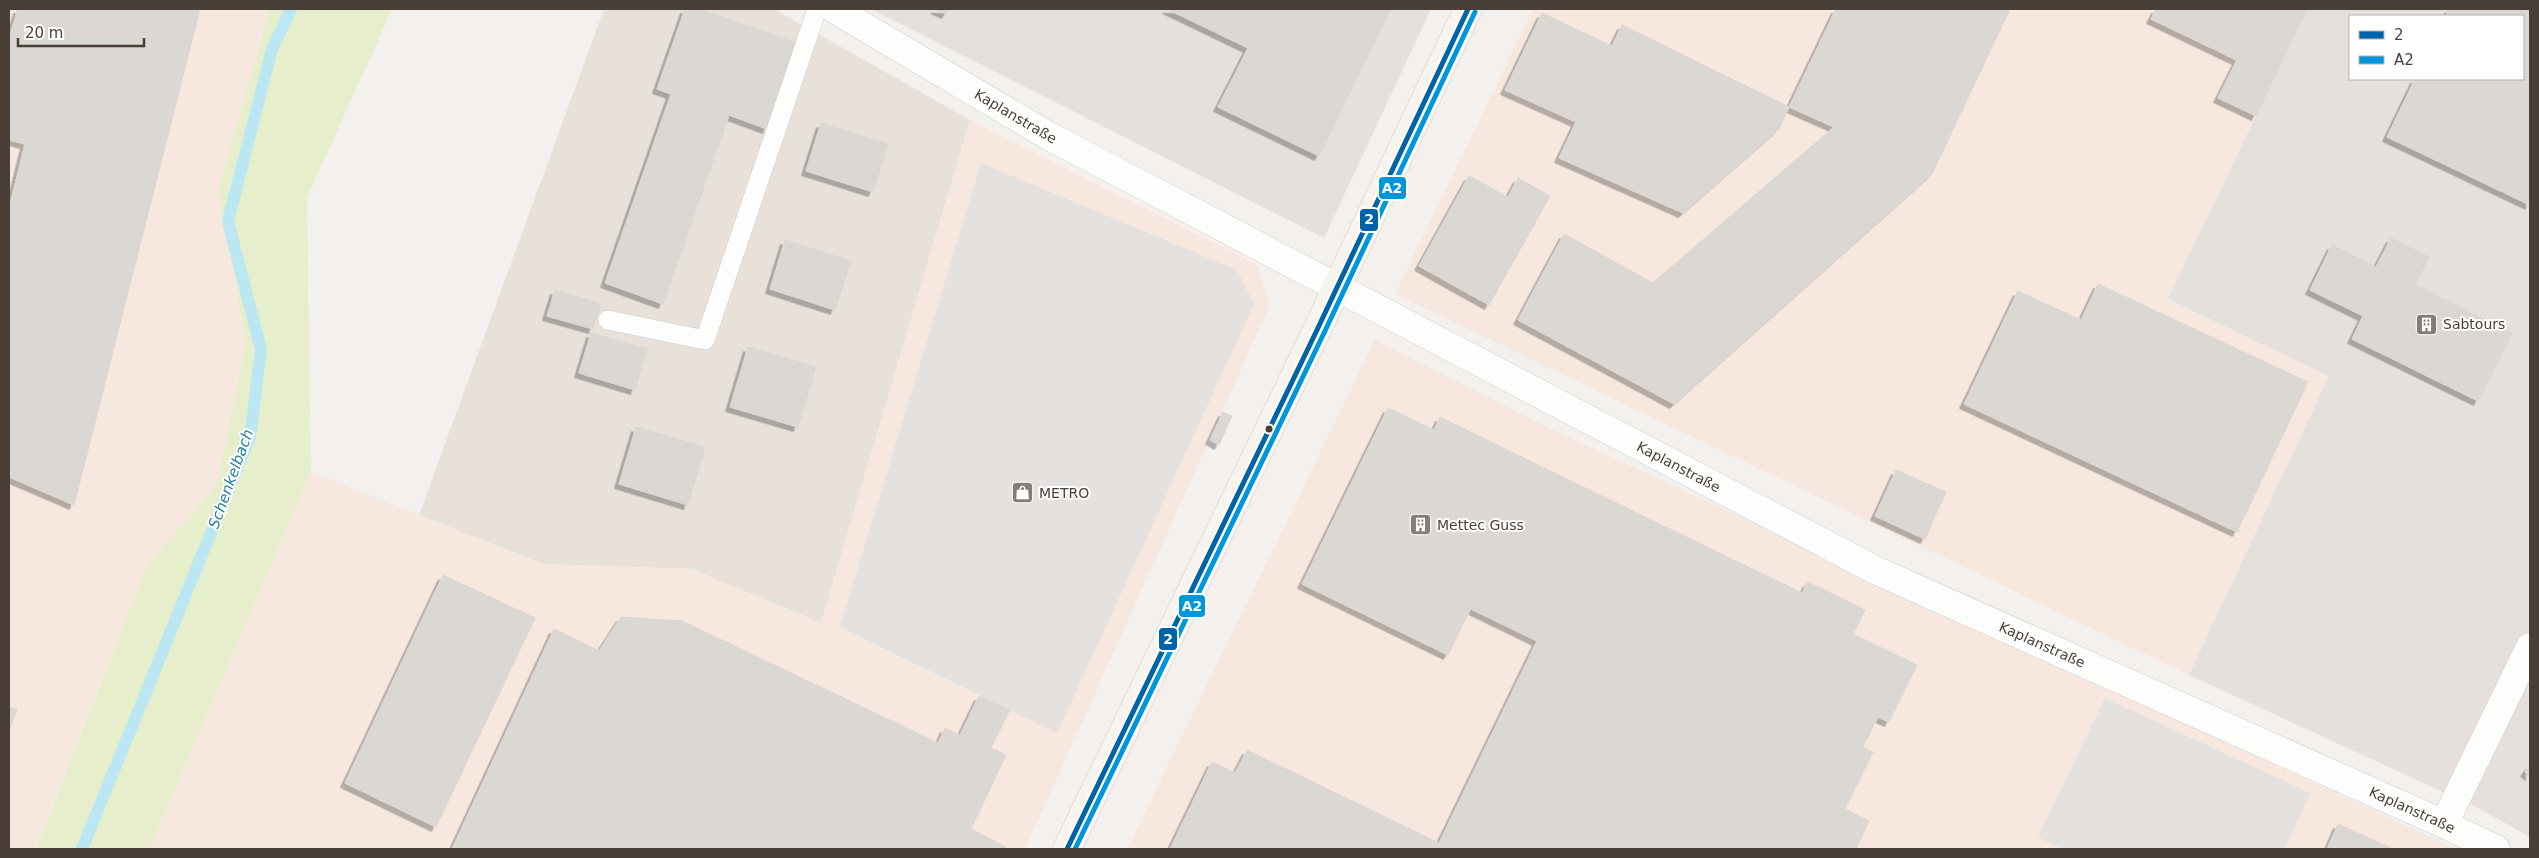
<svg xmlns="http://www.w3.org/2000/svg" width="2539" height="858" font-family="'DejaVu Sans',sans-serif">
<defs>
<filter id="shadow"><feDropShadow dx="-4.5" dy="4.5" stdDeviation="0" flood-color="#0004"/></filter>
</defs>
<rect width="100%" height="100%" fill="#f3f0ed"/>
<!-- residential -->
<polygon fill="#e7e1da" points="604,9 774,9 970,120 821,623 691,569 543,564 419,515"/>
<!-- commercial -->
<g fill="#f6e8df">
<polygon points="9,9 270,9 218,190 246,342 217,485 147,566 35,849 9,849"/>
<polygon points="1533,9 2156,9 2151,19 2274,78 2168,299 2329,376 2189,675 1395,294"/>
<polygon points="970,120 1257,265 1270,305 1025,849 149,849 311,472 543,564 691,569 821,623"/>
<polygon points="1375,340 1549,428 2456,849 1127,849"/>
</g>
<!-- industrial -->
<g fill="#e5e0dc" fill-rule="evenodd">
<polygon points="871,9 1431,9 1324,238"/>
<path d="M2156,9H2530V837L2480,809L2189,675L2329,376L2168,299L2274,78L2151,19ZM2350,16H2523V79H2350Z"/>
</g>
<!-- green -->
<polygon fill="#e6eecb" points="270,9 392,9 307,198 311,472 149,849 36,849 147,566 217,485 246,342 218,190"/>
<!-- parking -->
<g fill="#e5e1de">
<polygon points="981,163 1237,270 1254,304 1057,733 840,627"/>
<polygon points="2105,698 2310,793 2285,849 2062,849 2038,837"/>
</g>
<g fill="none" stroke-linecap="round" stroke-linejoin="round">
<!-- stream -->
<polyline stroke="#bbe7f3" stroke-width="12" points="82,849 250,437 261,350 228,221 272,49 291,9"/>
</g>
<!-- building -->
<g fill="#dbd7d3" stroke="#dcd6d2" filter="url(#shadow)">
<polygon points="18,9 200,9 74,505 9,477 9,209 25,144 9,140 9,39"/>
<polygon points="685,9 699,9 797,43 767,129 729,115 663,304 605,283 671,94 657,89"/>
<polygon points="935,9 949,9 946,14"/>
<polygon points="1167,9 1391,9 1319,156 1218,107 1248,48"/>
<polygon points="1836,9 2010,9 1932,174 1674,404 1518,320 1564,234 1653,283 1834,127 1789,107"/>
<polygon points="2156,9 2307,9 2274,78 2151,19"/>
<polygon points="2449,9 2530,9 2530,205 2387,137 2415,79 2523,79 2523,16 2446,16"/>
<polygon points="1542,13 1612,46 1576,122 1505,90"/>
<polygon points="1622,25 1789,107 1779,129 1683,213 1559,158"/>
<polygon points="2237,60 2274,78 2256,116 2218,98"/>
<polygon points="821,123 888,144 873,192 806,171"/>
<polygon points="1469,176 1508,197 1518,178 1550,196 1489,305 1419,266"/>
<polygon points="2391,238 2429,257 2415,285 2512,333 2478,401 2352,339 2363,316 2310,290 2332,245 2376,267"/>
<polygon points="785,240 851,261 835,310 770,289"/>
<polygon points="2098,284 2308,382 2237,532 1964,404 2018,291 2081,320"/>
<polygon points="555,290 601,304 593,329 547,316"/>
<polygon points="591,333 647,349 635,390 579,373"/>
<polygon points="748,347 816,367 798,427 730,407"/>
<polygon points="1388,408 1434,430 1440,417 1540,466 1448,655 1302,584"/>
<polygon points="1223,412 1232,416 1219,445 1210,440"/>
<polygon points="636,427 705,447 688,505 619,484"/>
<polygon points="1540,466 1802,593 1808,582 1865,610 1853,634 1917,665 1889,722 1878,717 1863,747 1873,752 1845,809 1869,821 1856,849 1170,849 1212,762 1235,773 1247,750 1439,843 1537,641 1471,609"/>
<polygon points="1896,470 1946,492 1925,539 1875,516"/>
<polygon points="443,575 535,618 436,827 345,783"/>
<polygon points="621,617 682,621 938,743 945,728 960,735 979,696 1010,710 991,748 1006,755 971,829 599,651"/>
<polygon points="554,629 971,829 1006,847 1004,849 452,849"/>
<polygon points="9,707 17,710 9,730"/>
<polygon points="2530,765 2530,776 2525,772"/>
<polygon points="2338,824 2393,849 2327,849"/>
</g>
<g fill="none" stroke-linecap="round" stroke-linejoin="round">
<defs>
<polyline id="lane" points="608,320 705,340 817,9"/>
<g id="street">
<path id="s1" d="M834,9L1049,136L1875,570L2444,824L2496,849"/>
<polyline points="2444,824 2530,647"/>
</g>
<polyline id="secondary" points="1067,849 1317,330 1468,9"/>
</defs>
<!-- lane casing -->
<use href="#lane" stroke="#d0ccc8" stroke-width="20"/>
<!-- street casing -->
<use href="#street" stroke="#d0ccc8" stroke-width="29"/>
<!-- secondary casing -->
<use href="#secondary" stroke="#d4cdc4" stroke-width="29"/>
<!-- lane -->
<use href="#lane" stroke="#fdfdfc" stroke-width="19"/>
<!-- street -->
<use href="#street" stroke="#fdfdfc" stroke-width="28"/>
<!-- secondary -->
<use href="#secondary" stroke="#f7f4f0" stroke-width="28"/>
<defs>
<polyline id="bus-1" points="1067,849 1317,330 1468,9"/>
<polyline id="bus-2" points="1075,849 1324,333 1475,12"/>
</defs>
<!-- bus-1 casing -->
<use href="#bus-1" stroke="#fff" stroke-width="9"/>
<!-- bus-2 casing -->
<use href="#bus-2" stroke="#fff" stroke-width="9"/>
<!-- bus-1 -->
<use href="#bus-1" stroke="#0062a7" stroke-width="5"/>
<!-- bus-2 -->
<use href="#bus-2" stroke="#0096dc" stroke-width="5"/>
</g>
<!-- icons -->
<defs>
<symbol id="building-square" viewBox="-11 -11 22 22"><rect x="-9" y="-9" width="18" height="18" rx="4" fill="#857d77" stroke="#fff"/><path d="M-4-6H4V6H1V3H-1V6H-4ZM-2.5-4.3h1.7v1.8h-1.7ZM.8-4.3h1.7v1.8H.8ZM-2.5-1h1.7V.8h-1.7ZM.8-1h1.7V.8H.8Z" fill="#fff"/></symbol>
<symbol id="shop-square" viewBox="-11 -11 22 22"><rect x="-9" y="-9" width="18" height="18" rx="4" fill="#857d77" stroke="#fff"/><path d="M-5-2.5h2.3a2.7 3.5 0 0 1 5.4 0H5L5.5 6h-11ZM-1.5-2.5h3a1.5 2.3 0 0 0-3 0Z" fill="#fff"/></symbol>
</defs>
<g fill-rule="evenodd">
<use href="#building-square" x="2414" y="312" width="25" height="25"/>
<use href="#shop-square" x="1010" y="480" width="25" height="25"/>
<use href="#building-square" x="1408" y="512" width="25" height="25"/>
</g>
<!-- markers -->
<circle fill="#4a3f37" stroke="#fff" stroke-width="2" cx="1269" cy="429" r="4.5"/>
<g text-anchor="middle" stroke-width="4" stroke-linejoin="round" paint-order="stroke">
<!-- street labels -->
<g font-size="14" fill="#4a3f37" stroke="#fff">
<text dy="5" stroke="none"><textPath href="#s1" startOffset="211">Kaplanstraße</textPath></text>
<text dy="5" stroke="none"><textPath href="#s1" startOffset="961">Kaplanstraße</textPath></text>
<text dy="5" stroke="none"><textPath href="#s1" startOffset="1366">Kaplanstraße</textPath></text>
<text dy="5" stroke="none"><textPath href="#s1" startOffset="1771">Kaplanstraße</textPath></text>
</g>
<!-- poi labels -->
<g font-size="14" fill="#4a3f37" stroke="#fff" text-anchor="start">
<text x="2443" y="329">Sabtours</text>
<text x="1039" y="498">METRO</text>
<text x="1437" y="530">Mettec Guss</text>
</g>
<!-- water labels -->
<g font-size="15" font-style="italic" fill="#237f9c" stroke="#fff">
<text transform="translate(231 479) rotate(-70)" y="5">Schenkelbach</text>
</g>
</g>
<g stroke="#fff" stroke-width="2">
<rect x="1378" y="176" width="29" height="24" rx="5" fill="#0096dc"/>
<rect x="1359" y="208" width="20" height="24" rx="5" fill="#0062a7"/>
<rect x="1178" y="594" width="28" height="24" rx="5" fill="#0096dc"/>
<rect x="1158" y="627" width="20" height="24" rx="5" fill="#0062a7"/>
</g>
<g font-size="14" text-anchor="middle" font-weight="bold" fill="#fff">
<text x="1392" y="193">A2</text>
<text x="1369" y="224">2</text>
<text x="1192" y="611">A2</text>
<text x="1168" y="644">2</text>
</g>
<!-- border -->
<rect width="2539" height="858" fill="none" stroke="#4a3f37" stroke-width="20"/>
<!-- legend -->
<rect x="2349" y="15" width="175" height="65" fill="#ffffff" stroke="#b7b2af"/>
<rect x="2359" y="31" width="25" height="8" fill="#0062a7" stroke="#b7b2af"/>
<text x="2394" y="40" font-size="15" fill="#4a3f37">2</text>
<rect x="2359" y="56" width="25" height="8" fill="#0096dc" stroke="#b7b2af"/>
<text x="2394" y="65" font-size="15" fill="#4a3f37">A2</text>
<!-- scale -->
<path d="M18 38v8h126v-8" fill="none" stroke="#4a3f37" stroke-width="2.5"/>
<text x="25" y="38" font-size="15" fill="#4a3f37" stroke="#ffffff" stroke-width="4" paint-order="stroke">20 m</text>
</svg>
